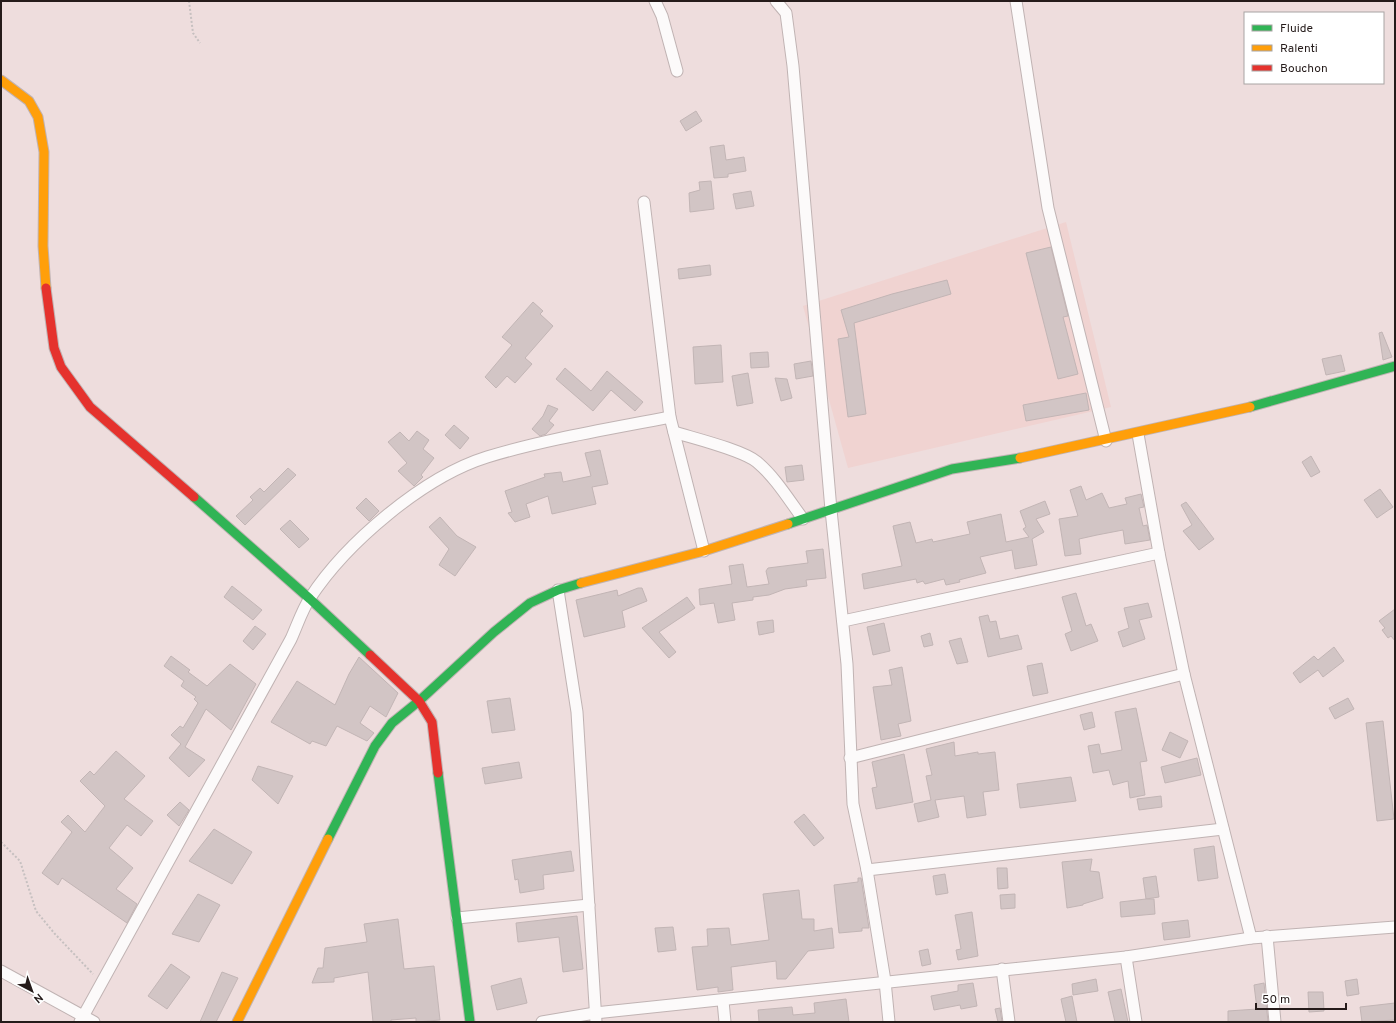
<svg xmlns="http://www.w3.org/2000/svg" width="1396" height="1023" font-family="Overpass,sans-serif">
<rect width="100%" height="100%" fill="#edd"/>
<!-- built -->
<polygon fill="#f0d3d1" points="1066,222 1111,407 848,468 803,306"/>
<!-- building -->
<g fill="#d2c5c5" stroke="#c2b5b5">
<polygon points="696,111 702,121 686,131 680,121"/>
<polygon points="724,145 726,160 744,157 746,171 728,174 728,177 714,178 710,147"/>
<polygon points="711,181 714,209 690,212 689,193 700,190 699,182"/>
<polygon points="751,191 754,206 736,209 733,194"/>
<polygon points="1051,247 1068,316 1063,317 1078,374 1058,379 1026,253"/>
<polygon points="710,265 711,275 679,279 678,269"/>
<polygon points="947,280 951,294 854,323 866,414 848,417 838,339 849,337 841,310 892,294"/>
<polygon points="533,302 543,311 540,314 553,326 525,358 532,364 515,383 507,376 496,388 485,377 512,345 502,337"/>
<polygon points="1382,332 1392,357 1383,360 1379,333"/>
<polygon points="721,345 723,382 695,384 693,347"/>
<polygon points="768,352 769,367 751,368 750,353"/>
<polygon points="1341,355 1345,371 1326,375 1322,359"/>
<polygon points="811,361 813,376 796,379 794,364"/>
<polygon points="565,368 591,391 607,371 643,402 635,411 611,390 593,411 556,379"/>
<polygon points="748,373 753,403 737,406 732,376"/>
<polygon points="775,378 787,379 792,398 781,401"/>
<polygon points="1086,393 1089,410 1026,421 1023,405"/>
<polygon points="548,405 558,409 549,421 554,425 546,434 540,436 532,429 543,416"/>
<polygon points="454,425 469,438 460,449 445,435"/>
<polygon points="417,431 429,440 423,449 434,458 421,475 423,477 414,486 398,471 407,463 388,442 400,432 409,441"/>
<polygon points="600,450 608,484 592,487 596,504 552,514 548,496 526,504 530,517 515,522 508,513 512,512 505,491 545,477 544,474 561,472 563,482 591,476 585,453"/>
<polygon points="1311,456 1320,472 1311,477 1302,462"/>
<polygon points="802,465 804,480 787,482 785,467"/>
<polygon points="288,468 296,475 245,525 236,516 253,500 250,497 260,488 264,492"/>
<polygon points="1081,486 1086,500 1102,493 1109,508 1127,504 1125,498 1141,494 1144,507 1139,508 1143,526 1147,525 1150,540 1125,544 1123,530 1097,535 1079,539 1081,554 1065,556 1059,519 1078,516 1070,490"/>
<polygon points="1380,489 1393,507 1377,518 1364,500"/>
<polygon points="366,498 379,511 369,521 356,508"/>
<polygon points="1045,501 1050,514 1036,519 1044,532 1032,539 1037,565 1015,569 1012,550 980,557 986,573 959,580 960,582 946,585 944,579 925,584 923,581 917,583 916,579 864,589 862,574 902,566 893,526 910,522 916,543 932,539 933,542 970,534 967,522 1001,514 1006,542 1029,537 1023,529 1026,527 1020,511"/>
<polygon points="1186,502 1214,539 1199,550 1183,531 1192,525 1181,505"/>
<polygon points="440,517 457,536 476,547 455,576 439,565 449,549 429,527"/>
<polygon points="290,520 309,539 299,548 280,529"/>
<polygon points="823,549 826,578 806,580 807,586 785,589 769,595 753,597 753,600 732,603 735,620 718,623 714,603 700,605 699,589 732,584 729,566 743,564 747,587 769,584 766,571 768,568 808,563 806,551"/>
<polygon points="232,586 262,610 253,620 224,597"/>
<polygon points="638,588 642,588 647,601 622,611 625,627 584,637 576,600 617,590 618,596"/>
<polygon points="1076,593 1086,626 1091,624 1098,641 1071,651 1065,634 1072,631 1062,597"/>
<polygon points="687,597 695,608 659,632 676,652 669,658 642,628"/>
<polygon points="1148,603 1152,617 1139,620 1145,639 1123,647 1118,632 1129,628 1124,608"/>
<polygon points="1395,609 1395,641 1391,636 1388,638 1382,630 1385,628 1379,621"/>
<polygon points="988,615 990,622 996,621 1000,639 1018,635 1022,649 988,657 979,617"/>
<polygon points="773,620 774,632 759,635 757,622"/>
<polygon points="884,623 890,651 873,655 867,627"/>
<polygon points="255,626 266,634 253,650 243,641"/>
<polygon points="930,633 933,645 924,647 921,636"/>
<polygon points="961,638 968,662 957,664 949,641"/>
<polygon points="1334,647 1344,661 1323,677 1318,670 1300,683 1293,673 1314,656 1318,660"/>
<polygon points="171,656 190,670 188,672 207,686 230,664 256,684 231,730 206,709 185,747 205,760 189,777 169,758 181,744 171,735 180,726 183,728 198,703 194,699 196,697 181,686 184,681 164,666"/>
<polygon points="359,657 398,693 386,717 370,706 360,723 374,733 367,741 337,726 326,746 312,741 310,744 271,722 297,681 335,705 349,674"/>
<polygon points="1042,663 1048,693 1033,696 1027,666"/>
<polygon points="902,667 911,721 898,724 901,736 881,740 873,687 892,685 889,670"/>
<polygon points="510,698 515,730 492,733 487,701"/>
<polygon points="1348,698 1354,709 1335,719 1329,708"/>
<polygon points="1136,708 1147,761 1140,762 1145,795 1130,798 1128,781 1113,785 1109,770 1093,773 1088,746 1099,744 1101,754 1122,750 1115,712"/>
<polygon points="1092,712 1095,727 1084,730 1080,715"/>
<polygon points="1383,721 1394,819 1377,821 1366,723"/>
<polygon points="1170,732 1188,741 1180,758 1162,750"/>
<polygon points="954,742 955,756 978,752 978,754 995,752 999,790 983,792 986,815 967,818 964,796 935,800 939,817 918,822 914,804 931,800 926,776 932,775 926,749"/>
<polygon points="116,751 145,776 124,799 153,821 141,836 127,825 109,848 133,868 116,889 137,904 127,923 62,878 58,885 42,873 72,832 61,822 68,815 85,832 105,806 80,781 90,771 94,775"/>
<polygon points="904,754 913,802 876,809 872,788 877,787 872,762"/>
<polygon points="1197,758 1201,775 1165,783 1161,767"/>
<polygon points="519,762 522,778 485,784 482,768"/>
<polygon points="258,766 293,776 278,804 252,780"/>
<polygon points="1071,777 1076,801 1020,808 1017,784"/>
<polygon points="1161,796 1162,807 1139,810 1137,799"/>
<polygon points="180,802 189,810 179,826 167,815"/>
<polygon points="804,814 824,838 814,846 794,822"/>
<polygon points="214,829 252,852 232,884 189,861"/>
<polygon points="1214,846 1218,878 1198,881 1194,849"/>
<polygon points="571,851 574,871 543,875 544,889 520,893 518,879 515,880 512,860"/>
<polygon points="1092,859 1090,871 1099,872 1103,898 1083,904 1083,905 1067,908 1062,862"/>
<polygon points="997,868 1007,868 1008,888 998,889"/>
<polygon points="945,874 948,893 936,895 933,876"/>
<polygon points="1156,876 1159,897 1146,899 1143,878"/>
<polygon points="858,878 861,878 869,928 862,928 862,931 839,933 834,885 858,882"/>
<polygon points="799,890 802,919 814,919 814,931 832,928 834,948 808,951 786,979 777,979 776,961 731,967 733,990 718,992 718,987 697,990 692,947 708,946 707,929 729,928 731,945 769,940 763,894"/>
<polygon points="198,894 220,905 199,942 172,934"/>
<polygon points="1015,894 1015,908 1001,909 1000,895"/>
<polygon points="1146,899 1154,899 1155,914 1121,917 1120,902"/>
<polygon points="972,912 978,956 958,960 956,950 961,949 955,915"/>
<polygon points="577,916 583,969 563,972 559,937 518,942 516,923"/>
<polygon points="398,919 404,969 434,966 440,1020 416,1022 416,1018 391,1020 391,1022 373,1022 368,972 334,978 334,982 312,983 318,968 323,968 325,948 367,942 364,924"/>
<polygon points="1188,920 1190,937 1164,940 1162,923"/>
<polygon points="673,927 676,950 658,952 655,928"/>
<polygon points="928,949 931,964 922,966 919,951"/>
<polygon points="171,964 190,977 167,1009 148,996"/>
<polygon points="222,972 238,978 216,1022 200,1022"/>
<polygon points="521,978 527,1003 497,1010 491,986"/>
<polygon points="1096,979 1098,991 1073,995 1072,984"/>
<polygon points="1357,979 1359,994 1347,996 1345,981"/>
<polygon points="973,983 977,1006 961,1009 960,1005 934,1010 931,996 958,991 958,985"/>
<polygon points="1264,983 1268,1022 1228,1022 1228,1011 1257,1009 1254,985"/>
<polygon points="1121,989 1128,1022 1115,1022 1108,992"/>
<polygon points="1308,992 1323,992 1324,1011 1309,1012"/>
<polygon points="1072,996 1077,1022 1066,1022 1061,999"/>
<polygon points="846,999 849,1022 759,1022 758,1010 792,1007 793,1015 815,1013 814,1003"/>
<polygon points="1395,1003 1395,1020 1362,1022 1360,1007"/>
<polygon points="1000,1008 1002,1022 998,1022 995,1009"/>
</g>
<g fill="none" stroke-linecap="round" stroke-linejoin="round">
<defs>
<g id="street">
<polyline points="655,1 662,16 677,71"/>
<polyline points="776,1 786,13 793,66 831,510 847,664 853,804 867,870 885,981 889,1022"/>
<polyline points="1016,1 1048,208 1106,441"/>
<polyline points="644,202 670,417 704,551"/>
<path d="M674,432C693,438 743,450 757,462C775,477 789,500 803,519"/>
<polyline points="1138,434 1159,553 1184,674 1251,938"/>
<polyline points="558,590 577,712 596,1022"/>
<polyline points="843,621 1159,553"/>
<polyline points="850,758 1184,674"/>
<polyline points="867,870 1223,829"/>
<polyline points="457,918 589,905"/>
<polyline points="1267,936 1275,1022"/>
<polyline points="1126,957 1136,1022"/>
<polyline points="1002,969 1009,1022"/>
<polyline points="1,971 94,1022"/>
<polyline points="723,1001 725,1022"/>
<path d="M80,1022L291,639C297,626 302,610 310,598C346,543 423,477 487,457C546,439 609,429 670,417"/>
<polyline points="542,1022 595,1013 1126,957 1251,938 1395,927"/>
</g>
<g id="fast">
<polyline points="1250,407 1395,366"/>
<polyline points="194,497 310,599 370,655"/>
<polyline points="788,524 952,469 1020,458"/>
<polyline points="438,773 470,1022"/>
<polyline points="328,839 375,746 392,723 419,701 494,632 530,603 558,590 581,583"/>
</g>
<g id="slow">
<polyline points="1,80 29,101 38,117 44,152 43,246 46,288"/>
<polyline points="1020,458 1250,407"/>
<polyline points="581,583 704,551 788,524"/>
<polyline points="237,1022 328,839"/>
</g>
<g id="jam">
<polyline points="46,288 54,348 61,367 90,407 194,497"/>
<polyline points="370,655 419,701 432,722 438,773"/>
</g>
</defs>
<!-- street casing -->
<use href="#street" stroke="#c0b3b3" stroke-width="13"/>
<!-- fast casing -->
<use href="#fast" stroke="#c0b3b3" stroke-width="11"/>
<!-- slow casing -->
<use href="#slow" stroke="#c0b3b3" stroke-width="11"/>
<!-- jam casing -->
<use href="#jam" stroke="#c0b3b3" stroke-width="11"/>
<!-- path -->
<g stroke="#c6c0c0" stroke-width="2" stroke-dasharray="2 2" stroke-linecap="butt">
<polyline points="189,1 193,33 200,43"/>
<polyline points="1,842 20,861 36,911 55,934 93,974"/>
</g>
<!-- street -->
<use href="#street" stroke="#fcfafa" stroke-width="11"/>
<!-- fast -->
<use href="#fast" stroke="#30b455" stroke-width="9"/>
<!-- slow -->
<use href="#slow" stroke="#ff9f0a" stroke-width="9"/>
<!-- jam -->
<use href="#jam" stroke="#e5322d" stroke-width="9"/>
</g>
<!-- border -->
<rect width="1396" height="1023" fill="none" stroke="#251b1a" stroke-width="4"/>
<!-- legend -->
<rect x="1244" y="12" width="140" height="72" fill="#ffffff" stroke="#a8a4a3"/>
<rect x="1252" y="25" width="20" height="6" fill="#30b455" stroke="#a8a4a3"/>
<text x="1280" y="32" font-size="12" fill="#251b1a">Fluide</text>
<rect x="1252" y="45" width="20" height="6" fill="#ff9f0a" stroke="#a8a4a3"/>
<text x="1280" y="52" font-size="12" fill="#251b1a">Ralenti</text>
<rect x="1252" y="65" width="20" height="6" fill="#e5322d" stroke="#a8a4a3"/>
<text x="1280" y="72" font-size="12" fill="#251b1a">Bouchon</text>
<!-- north arrow -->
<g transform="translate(32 991) rotate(139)" stroke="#ffffff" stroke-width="3" paint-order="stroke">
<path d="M0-3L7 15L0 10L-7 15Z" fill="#251b1a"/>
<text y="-6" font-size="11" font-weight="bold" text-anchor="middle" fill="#251b1a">N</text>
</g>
<!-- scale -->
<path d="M1256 1003v6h90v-6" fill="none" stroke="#251b1a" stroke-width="2"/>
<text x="1262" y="1003" font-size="12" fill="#251b1a" stroke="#ffffff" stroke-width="3" paint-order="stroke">50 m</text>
</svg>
